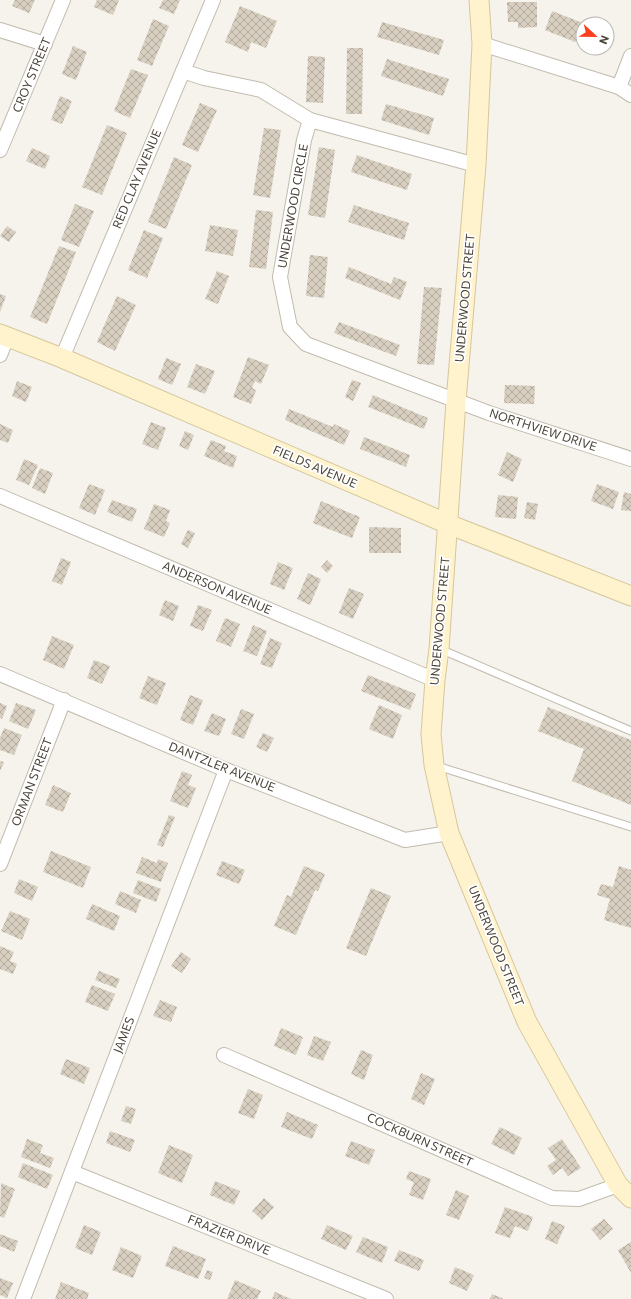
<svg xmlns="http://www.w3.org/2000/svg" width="631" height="1299" font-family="Commissioner,sans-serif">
<defs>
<pattern id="building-cross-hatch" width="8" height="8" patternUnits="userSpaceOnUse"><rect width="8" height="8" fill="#d8cfc1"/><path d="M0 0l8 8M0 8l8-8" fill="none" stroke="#b1aa9e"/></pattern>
</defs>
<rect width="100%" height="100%" fill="#f6f3ec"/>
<!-- building -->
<g fill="url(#building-cross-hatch)">
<polygon points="15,0 35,0 29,13 12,6"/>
<polygon points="97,0 119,0 113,15 94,7"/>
<polygon points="163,0 180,0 174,14 159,8"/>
<polygon points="507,2 537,2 537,27 518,28 518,22 508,22"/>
<polygon points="240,6 277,21 266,48 251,42 248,52 225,42"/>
<polygon points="552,11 583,23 575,42 545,30"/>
<polygon points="153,19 169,26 152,66 137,60"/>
<polygon points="382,22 444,40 439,55 377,37"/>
<polygon points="607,29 611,30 607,39"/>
<polygon points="73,46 87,52 76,80 62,74"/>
<polygon points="347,48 363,48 362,114 346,114"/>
<polygon points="594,48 603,48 602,51"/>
<polygon points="308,56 325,57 323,103 306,102"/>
<polygon points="387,59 449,79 443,96 381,76"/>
<polygon points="131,69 148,75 130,118 114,111"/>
<polygon points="60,96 72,101 62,124 51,120"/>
<polygon points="200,103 217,110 198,152 182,145"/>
<polygon points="386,104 434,118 429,135 381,120"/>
<polygon points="107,125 127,133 102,195 82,187"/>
<polygon points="264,128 281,130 270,198 253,195"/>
<polygon points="319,147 335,150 325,218 308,215"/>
<polygon points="32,148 50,156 45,169 26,161"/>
<polygon points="357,155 412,174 407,190 351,172"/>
<polygon points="174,157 192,165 166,229 148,222"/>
<polygon points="75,204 94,211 79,247 61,240"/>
<polygon points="354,205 409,223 404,240 348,222"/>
<polygon points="256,210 273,212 266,269 249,267"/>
<polygon points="210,225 238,230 233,256 205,251"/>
<polygon points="7,226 16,232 9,242 0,236"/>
<polygon points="144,230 163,238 147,278 128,270"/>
<polygon points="59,246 76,252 47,324 30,317"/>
<polygon points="310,255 328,257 324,298 306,296"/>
<polygon points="349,267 391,284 394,277 407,282 400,300 345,278"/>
<polygon points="217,271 229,276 218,304 205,299"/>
<polygon points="424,287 442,288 434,365 417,364"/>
<polygon points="0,294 6,296 0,312"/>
<polygon points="117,296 136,305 115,351 97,342"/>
<polygon points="339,322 400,345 396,356 334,333"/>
<polygon points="248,357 269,365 261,384 255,381 252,388 256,390 251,404 233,397"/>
<polygon points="166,358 181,364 172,385 158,379"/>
<polygon points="196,364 215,371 205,394 187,387"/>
<polygon points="352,380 361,383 353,401 345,397"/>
<polygon points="17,381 32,387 26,402 12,396"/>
<polygon points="505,385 535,386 534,404 504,403"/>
<polygon points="373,395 428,418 424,429 368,407"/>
<polygon points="289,409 333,427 334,424 350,431 344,445 285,420"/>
<polygon points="151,422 166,428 158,450 142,444"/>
<polygon points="0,424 13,430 8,443 0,440"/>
<polygon points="185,431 194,435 188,450 179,446"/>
<polygon points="364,437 410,455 406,467 360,449"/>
<polygon points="211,440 226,446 224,451 237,456 233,468 204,456"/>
<polygon points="507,452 522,459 513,482 498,475"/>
<polygon points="24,459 38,465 29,485 16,480"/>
<polygon points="40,468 53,473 45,494 32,488"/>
<polygon points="89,484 105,490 95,515 79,508"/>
<polygon points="597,484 619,492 613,509 591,501"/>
<polygon points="624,492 631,494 631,511 621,510"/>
<polygon points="498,495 518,497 516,519 495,517"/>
<polygon points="112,500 137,509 132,522 107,512"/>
<polygon points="321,501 360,517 352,538 313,523"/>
<polygon points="527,502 538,504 535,520 524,518"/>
<polygon points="154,504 170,510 166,521 170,523 164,537 144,529"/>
<polygon points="369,527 401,528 401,553 369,553"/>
<polygon points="188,530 195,533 188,548 181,544"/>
<polygon points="61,558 71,562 62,585 52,581"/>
<polygon points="327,560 333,566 327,573 321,567"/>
<polygon points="278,562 293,568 284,590 270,584"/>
<polygon points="308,573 321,579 310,605 297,599"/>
<polygon points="349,588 364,594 353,619 339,613"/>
<polygon points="165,600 179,606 173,621 159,615"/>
<polygon points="198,605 212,610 203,631 190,626"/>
<polygon points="225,618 240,624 231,647 216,641"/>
<polygon points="253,625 267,631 257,656 243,651"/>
<polygon points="52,636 74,645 64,669 43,660"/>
<polygon points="270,638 282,643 272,668 260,664"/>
<polygon points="94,660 110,666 102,684 87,678"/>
<polygon points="368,675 416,694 410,710 361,691"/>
<polygon points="148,676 166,683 157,705 139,698"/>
<polygon points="190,695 203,700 193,725 180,720"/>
<polygon points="0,703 7,706 2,719 0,718"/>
<polygon points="16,703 36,710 28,729 9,721"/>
<polygon points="379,705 402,715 393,739 369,729"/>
<polygon points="548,707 631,740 631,805 572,781 584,749 538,731"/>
<polygon points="241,709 254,714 244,739 231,734"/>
<polygon points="212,713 226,719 219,736 204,731"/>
<polygon points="4,728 22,735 14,755 0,750 0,738"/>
<polygon points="263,733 274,738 267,752 256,747"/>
<polygon points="0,761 4,762 0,771"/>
<polygon points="182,771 192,775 188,785 196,788 188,808 170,801"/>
<polygon points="53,785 71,793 63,812 45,805"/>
<polygon points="169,815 175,817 163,847 157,845"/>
<polygon points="51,851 91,867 83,888 43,872"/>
<polygon points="142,857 157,863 158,859 168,863 161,882 136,873"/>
<polygon points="222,861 245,870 239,884 216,875"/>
<polygon points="304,866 325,874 318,891 315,890 296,935 274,926 287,895 291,897"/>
<polygon points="619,866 631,870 631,928 604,920 610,899 597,895 601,884 613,887"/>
<polygon points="19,879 38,887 32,901 14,893"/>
<polygon points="138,880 161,889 156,902 133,893"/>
<polygon points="371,888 391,896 366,956 346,948"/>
<polygon points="120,891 141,900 136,913 115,904"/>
<polygon points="92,904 120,916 114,931 86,919"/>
<polygon points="10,911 30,919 22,940 1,931"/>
<polygon points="0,946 14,952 10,961 17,964 13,974 0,969"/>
<polygon points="181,952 191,959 182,973 171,966"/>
<polygon points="99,971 120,979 116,988 95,980"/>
<polygon points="92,985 115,994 108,1011 85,1002"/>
<polygon points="160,1000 177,1007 171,1022 153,1016"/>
<polygon points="281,1028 303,1037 296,1055 274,1046"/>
<polygon points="314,1036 331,1042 323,1061 307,1055"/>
<polygon points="361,1050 373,1055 364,1080 351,1074"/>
<polygon points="66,1059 90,1068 84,1084 60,1074"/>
<polygon points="421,1073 435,1079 424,1105 411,1099"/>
<polygon points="248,1089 263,1095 254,1119 238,1113"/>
<polygon points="126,1106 136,1109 131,1124 121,1121"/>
<polygon points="287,1112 318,1125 312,1139 281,1127"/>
<polygon points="500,1127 522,1138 514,1155 491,1144"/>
<polygon points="110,1131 135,1140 130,1152 106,1143"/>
<polygon points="27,1139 43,1145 40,1153 54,1158 50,1168 21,1157"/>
<polygon points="562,1139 581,1168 568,1176 562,1168 553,1175 547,1166 556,1160 548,1148"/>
<polygon points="351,1141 375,1150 369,1165 345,1156"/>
<polygon points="169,1145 193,1155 182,1183 158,1173"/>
<polygon points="23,1163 53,1175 47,1189 18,1177"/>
<polygon points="409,1171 431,1179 423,1200 409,1195 414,1182 406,1179"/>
<polygon points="215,1181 240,1191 234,1205 210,1195"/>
<polygon points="1,1183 15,1189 4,1218 0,1216"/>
<polygon points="456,1190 469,1196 459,1220 446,1215"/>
<polygon points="264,1198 274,1207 262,1220 252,1211"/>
<polygon points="505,1207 533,1217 528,1231 515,1226 510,1238 495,1233"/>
<polygon points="604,1219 613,1229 600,1240 591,1229"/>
<polygon points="552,1221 565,1226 557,1244 545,1239"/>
<polygon points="84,1225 101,1232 92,1255 75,1248"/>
<polygon points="327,1225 353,1236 346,1250 321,1239"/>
<polygon points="0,1234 18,1241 14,1252 0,1246"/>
<polygon points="363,1237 388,1247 382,1263 356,1252"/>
<polygon points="631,1242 631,1273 618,1250"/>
<polygon points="173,1246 206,1259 198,1279 165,1266"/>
<polygon points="121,1247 142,1256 133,1278 112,1270"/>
<polygon points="399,1250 424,1260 419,1271 394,1261"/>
<polygon points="455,1267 474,1275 467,1291 449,1283"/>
<polygon points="207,1270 213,1272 210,1280 204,1278"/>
<polygon points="0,1278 13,1283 7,1298 0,1295"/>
<polygon points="235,1280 261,1291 257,1299 227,1299"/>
<polygon points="61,1282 89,1293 87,1299 55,1299"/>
<polygon points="275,1292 291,1299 272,1299"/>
<polygon points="492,1294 504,1299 490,1299"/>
</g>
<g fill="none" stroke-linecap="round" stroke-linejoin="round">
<defs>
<g id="lane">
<polyline points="440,649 631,731"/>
<polyline points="437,766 631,827"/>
</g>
<g id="street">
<polyline points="0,30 45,44"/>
<polyline points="482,44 619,87 631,95"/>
<polyline points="183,71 204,78 261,90 310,120"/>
<polyline points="619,87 631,56"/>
<polyline points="0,150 63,0"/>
<polyline points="476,165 310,120 304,140 280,277 290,327 306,344 489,413 631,459"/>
<polyline points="0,355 7,337"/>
<polyline points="62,358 213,0"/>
<polyline points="0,496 435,680"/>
<polyline points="0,674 226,770 405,840 449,833"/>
<polyline points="0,864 64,700"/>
<polyline points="224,1055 552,1198 579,1199 618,1185"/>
<polyline points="72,1172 386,1299"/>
<polyline points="23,1299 226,770"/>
</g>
<g id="secondary">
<polyline points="479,0 482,44 476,165 456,401 439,649 435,680 431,734 434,765 449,833 527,1022 618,1185 631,1198"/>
<polyline points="0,334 62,358 448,524 631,596"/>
</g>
</defs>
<!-- lane casing -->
<use href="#lane" stroke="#c2bbae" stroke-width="9"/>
<!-- street casing -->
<use href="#street" stroke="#c2bbae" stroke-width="16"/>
<!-- secondary casing -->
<use href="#secondary" stroke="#d6c79b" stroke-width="21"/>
<!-- lane -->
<use href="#lane" stroke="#fff" stroke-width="7"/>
<!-- street -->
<use href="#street" stroke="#fff" stroke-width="14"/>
<!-- secondary -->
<use href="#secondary" stroke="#fff3cd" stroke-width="19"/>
</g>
<g text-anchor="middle" stroke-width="3.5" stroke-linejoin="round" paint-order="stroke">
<!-- street labels -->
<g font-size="12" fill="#4b4439" stroke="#fff">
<text transform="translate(32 75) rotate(-67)" y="4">CROY STREET</text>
<text transform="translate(137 179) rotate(-67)" y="4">RED CLAY AVENUE</text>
<text transform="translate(293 206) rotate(-80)" y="4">UNDERWOOD CIRCLE</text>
<text transform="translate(465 298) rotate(-85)" y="4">UNDERWOOD STREET</text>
<text transform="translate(543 430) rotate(18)" y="4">NORTHVIEW DRIVE</text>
<text transform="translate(315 467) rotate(23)" y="4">FIELDS AVENUE</text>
<text transform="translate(217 588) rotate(23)" y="4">ANDERSON AVENUE</text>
<text transform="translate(440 621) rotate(-85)" y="4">UNDERWOOD STREET</text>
<text transform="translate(222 767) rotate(22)" y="4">DANTZLER AVENUE</text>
<text transform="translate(32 782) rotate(-69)" y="4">ORMAN STREET</text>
<text transform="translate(496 946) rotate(68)" y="4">UNDERWOOD STREET</text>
<text transform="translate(124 1035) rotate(-69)" y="4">JAMES</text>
<text transform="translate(420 1140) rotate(24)" y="4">COCKBURN STREET</text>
<text transform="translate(229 1235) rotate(22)" y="4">FRAZIER DRIVE</text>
</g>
</g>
<!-- north arrow -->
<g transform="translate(595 36) rotate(112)"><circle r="19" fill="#ffffff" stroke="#b7b4b0"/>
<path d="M0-3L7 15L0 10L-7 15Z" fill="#fc3f1d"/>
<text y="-6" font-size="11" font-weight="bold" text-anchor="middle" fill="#4b4439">N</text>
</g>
</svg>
